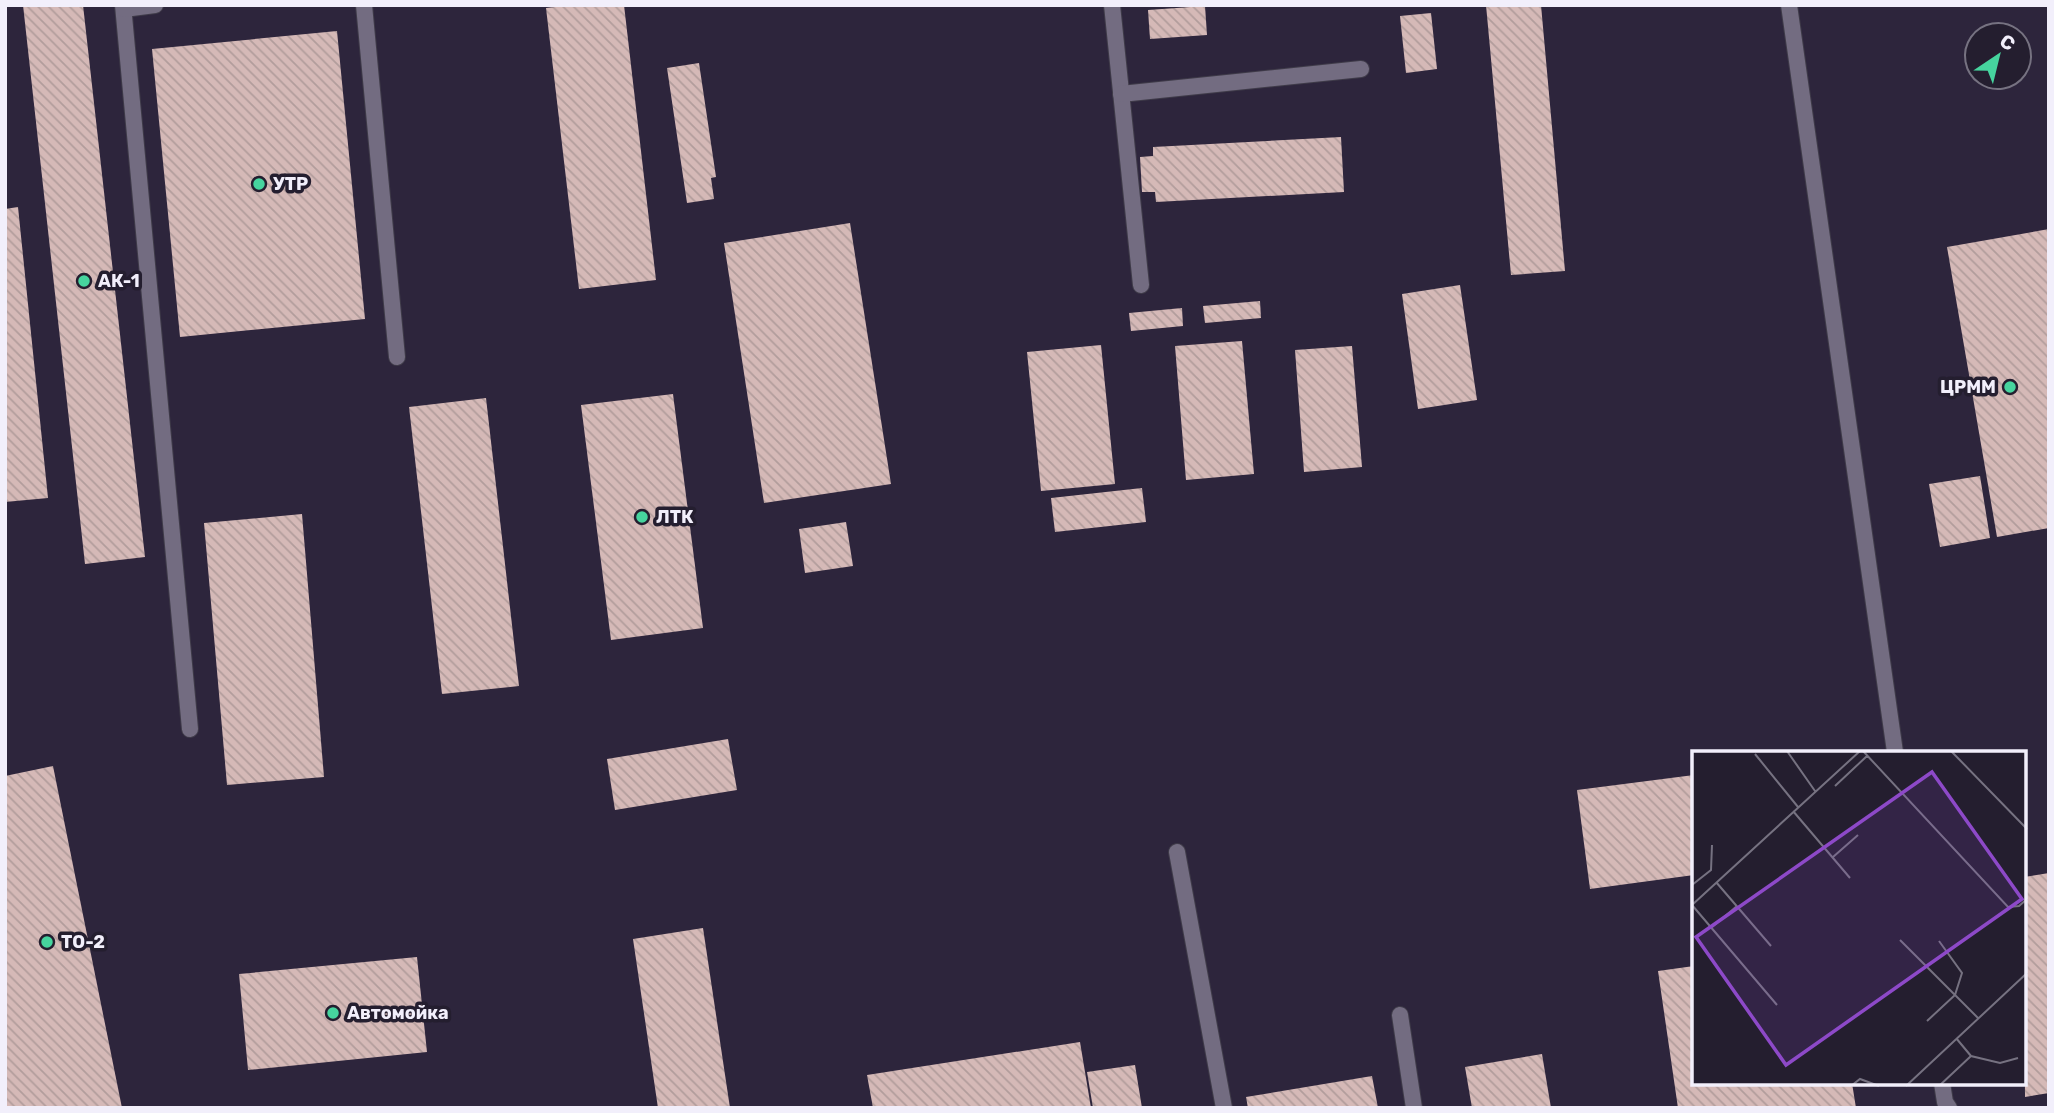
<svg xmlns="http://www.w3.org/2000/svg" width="2054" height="1113" font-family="Rubik,sans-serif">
<defs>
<pattern id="building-back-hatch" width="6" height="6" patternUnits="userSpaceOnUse" patternTransform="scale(1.75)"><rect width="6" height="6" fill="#d5b9b7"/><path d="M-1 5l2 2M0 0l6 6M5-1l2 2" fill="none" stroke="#b29d9c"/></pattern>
</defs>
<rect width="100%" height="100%" fill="#241e2f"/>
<!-- built -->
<path fill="#2d253c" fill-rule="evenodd" d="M5,5H2049V1108H5ZM1977,35H2019V77H1977ZM1694,752H2024V1083H1694Z"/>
<!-- building -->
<g fill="url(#building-back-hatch)">
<polygon points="23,5 83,5 145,557 85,564"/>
<polygon points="572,5 624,5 656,280 579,289 546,8"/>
<polygon points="1486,5 1541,5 1565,271 1511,275"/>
<polygon points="1205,6 1207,35 1150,39 1148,10"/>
<polygon points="1431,13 1437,69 1406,73 1400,16"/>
<polygon points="337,31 365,319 180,337 152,49"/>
<polygon points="699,63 716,177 711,178 714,199 687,203 667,68"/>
<polygon points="1341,137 1344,192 1156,202 1155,192 1142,192 1140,157 1153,156 1153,147"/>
<polygon points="18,207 48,498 5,502 5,209"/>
<polygon points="850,223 891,484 764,503 724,243"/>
<polygon points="2049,229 2049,528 1997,537 1947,247"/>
<polygon points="1460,285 1477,400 1418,409 1402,294"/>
<polygon points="1260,301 1261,318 1205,323 1203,306"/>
<polygon points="1182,308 1183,326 1131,331 1129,313"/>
<polygon points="1242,341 1254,474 1186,480 1175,346"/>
<polygon points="1101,345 1115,484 1041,491 1027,352"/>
<polygon points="1352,346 1362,467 1304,472 1295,350"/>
<polygon points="673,394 703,628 611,640 581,405"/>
<polygon points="486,398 519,686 442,694 409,407"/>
<polygon points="1980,476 1990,538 1940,547 1929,484"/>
<polygon points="1142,488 1146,522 1055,532 1051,498"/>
<polygon points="302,514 324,777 227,785 204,523"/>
<polygon points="846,522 853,566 805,573 799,529"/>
<polygon points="728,739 737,790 615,810 607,759"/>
<polygon points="53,766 122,1108 5,1108 5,776"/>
<polygon points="1694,775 1694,875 1590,889 1577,790"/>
<polygon points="2049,873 2049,1093 2025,1097 2024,877"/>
<polygon points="703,928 730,1108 658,1108 633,939"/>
<polygon points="417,957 427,1052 248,1070 239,974"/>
<polygon points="1694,966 1694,1083 1852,1083 1856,1108 1678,1108 1658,971"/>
<polygon points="1080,1042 1091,1108 873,1108 867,1075"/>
<polygon points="1542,1054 1551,1108 1472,1108 1465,1067"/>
<polygon points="1135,1065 1142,1108 1093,1108 1087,1072"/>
<polygon points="1372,1076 1378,1108 1248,1108 1246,1097"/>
</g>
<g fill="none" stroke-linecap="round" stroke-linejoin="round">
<defs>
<g id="lane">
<polyline points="123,5 190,729"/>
<polyline points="364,5 397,357"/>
<polyline points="1112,5 1141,285"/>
<polyline points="1789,5 1895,752"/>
<polyline points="124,9 155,5"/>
<polyline points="1121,94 1361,69"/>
<polyline points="1177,852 1224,1108"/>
<polyline points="1400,1015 1414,1108"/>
<polyline points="1942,1083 1945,1102 1949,1108"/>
</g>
</defs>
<!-- lane casing -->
<use href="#lane" stroke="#3f3b49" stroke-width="18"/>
<!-- lane -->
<use href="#lane" stroke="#736c81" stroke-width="16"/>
</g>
<!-- markers -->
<g fill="#46d49e" stroke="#241e2f" stroke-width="2.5">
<circle cx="259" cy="184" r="7"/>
<circle cx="84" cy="281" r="7"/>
<circle cx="2010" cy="387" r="7"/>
<circle cx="642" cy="517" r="7"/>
<circle cx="47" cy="942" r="7"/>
<circle cx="333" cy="1013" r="7"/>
</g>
<g text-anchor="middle" stroke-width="7" stroke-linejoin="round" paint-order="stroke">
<!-- poi labels -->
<g font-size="18" font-weight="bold" fill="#f2effb" stroke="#241e2f" text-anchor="start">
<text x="273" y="190">УТР</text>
<text x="98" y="287">АК-1</text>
<text x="1996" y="393" text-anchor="end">ЦРММ</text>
<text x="656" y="523">ЛТК</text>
<text x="61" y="948">ТО-2</text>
<text x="347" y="1019">Автомойка</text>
</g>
</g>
<!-- overview -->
<g transform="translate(1692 751)">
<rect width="334" height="334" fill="#241e2f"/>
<path fill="none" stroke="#767281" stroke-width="2" d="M95,0L123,40M171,0L316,156L327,155L335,148M259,0L335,78M63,3L106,56M143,35L175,5M101,60L158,127M141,106L166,84M24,131L79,195M0,134L19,119L20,94M0,154L168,0M0,154L85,254M19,177L45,155M208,189L263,244L235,270M247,190L270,222L263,244L286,267M264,287L279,305L308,312L326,307M159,335L168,328L187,335M214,335L335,222M247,335L279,305"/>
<path fill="#8d49c8" fill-opacity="0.15" stroke="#8d49c8" stroke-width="3.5" d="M240,21L330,148L94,314L4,186Z"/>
<rect width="334" height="334" fill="none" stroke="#f2effb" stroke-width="3.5"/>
</g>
<!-- border -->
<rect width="2054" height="1113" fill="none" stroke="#f2effb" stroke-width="14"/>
<!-- north arrow -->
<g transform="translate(1998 56) rotate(35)"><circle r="33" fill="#241e2f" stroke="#767281" stroke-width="2"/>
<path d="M0-5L12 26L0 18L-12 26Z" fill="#46d49e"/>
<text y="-10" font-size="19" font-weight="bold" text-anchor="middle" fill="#f2effb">С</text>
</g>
</svg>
